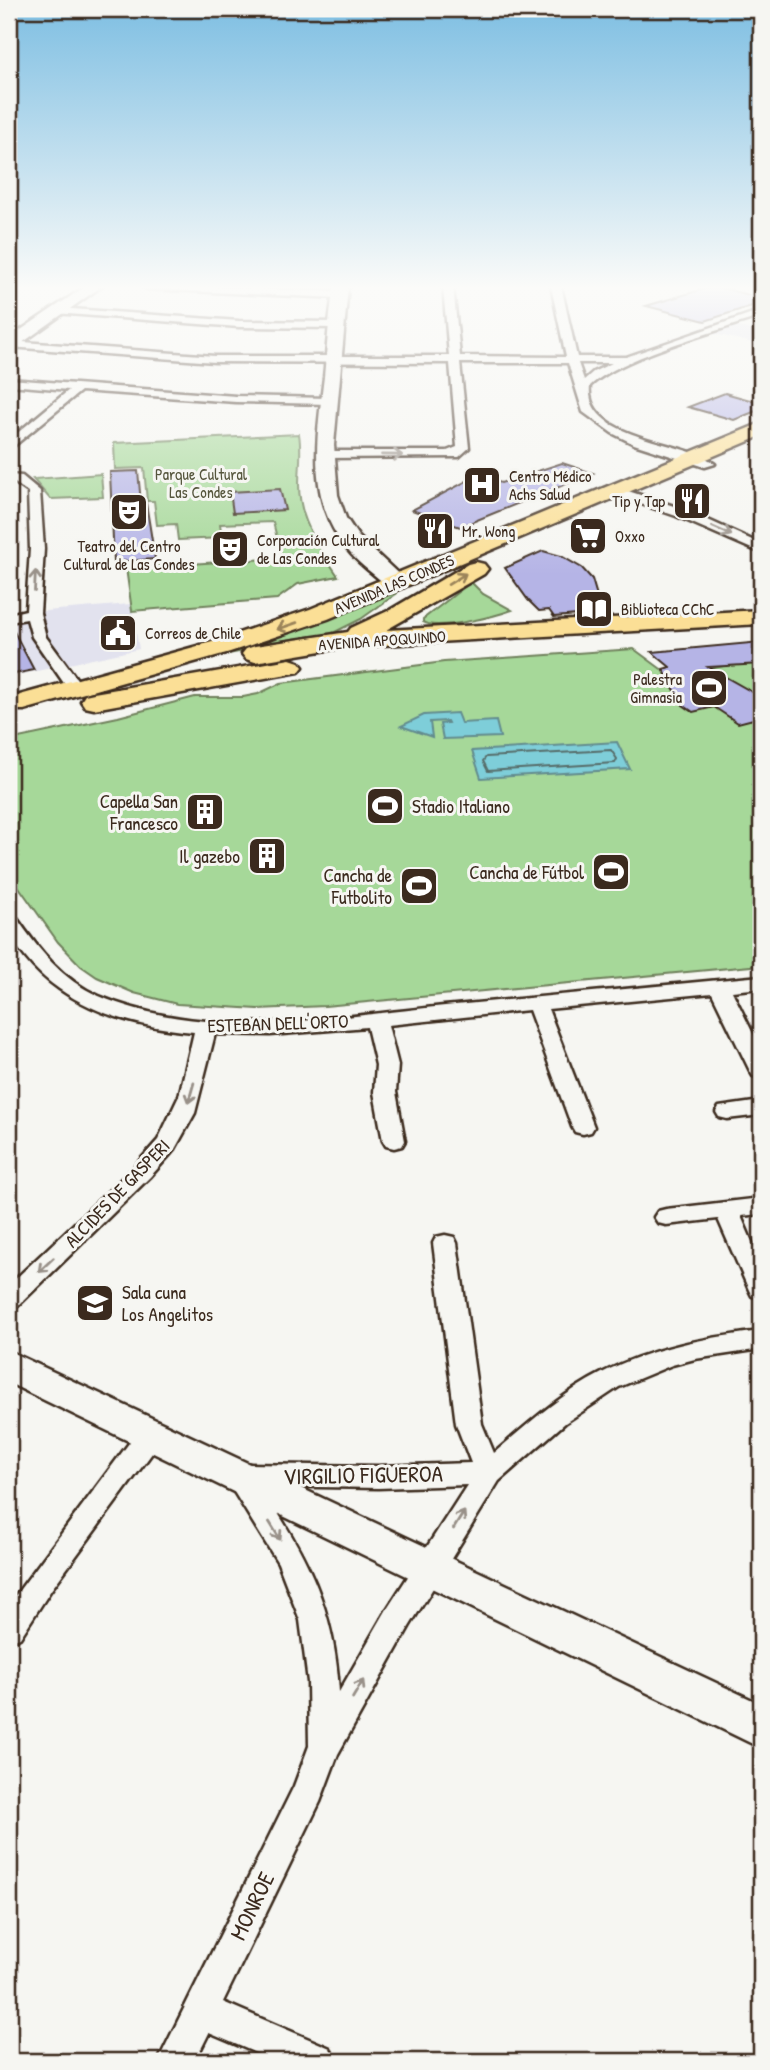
<svg xmlns="http://www.w3.org/2000/svg" width="770" height="2070" font-family="'Patrick Hand',sans-serif">
<rect width="100%" height="100%" fill="#f6f6f2"/>
<filter id="ink" filterUnits="userSpaceOnUse"><feTurbulence type="fractalNoise" baseFrequency=".0143" numOctaves="2"/><feDisplacementMap in="SourceGraphic" scale="14" xChannelSelector="R" yChannelSelector="G"/><feConvolveMatrix kernelMatrix="1 2 1 2 8 2 1 2 1" color-interpolation-filters="sRGB"/></filter>
<g filter="url(#ink)">
<!-- built -->
<g fill="#e2e2ee">
<polygon points="733,326 761,332 761,345 711,333"/>
<polygon points="131,604 139,649 9,677 9,614"/>
</g>
<!-- green -->
<g fill="#a6d899" stroke="#70815c" stroke-width="2">
<path d="M299,434C302,452 299,467 299,485C299,521 319,547 338,576L298,584L277,599L132,611L126,568L282,558L273,522L220,524L222,538L178,540L176,524L157,525L154,501H147L144,468L115,469L114,443Z"/>
<polygon points="101,474 103,497 50,499 33,479"/>
<path d="M471,582L483,594L512,610C496,616 437,631 423,622V619Z"/>
<polygon points="389,591 396,594 361,619 329,635 202,659"/>
<polygon points="634,649 672,677 733,664 761,664 761,733 755,735 761,739 761,965 325,1006 258,1009 177,1004 134,993 97,977 81,966 58,942 9,873 9,740 118,717 195,697 243,697 258,694 281,683 444,662"/>
</g>
<!-- water -->
<g fill="#7eced9" stroke="#638c8e" stroke-width="2">
<polygon points="457,713 461,723 496,721 500,737 443,739 440,724 448,723 447,721 430,722 432,737 401,726 424,715"/>
<polygon points="617,742 630,769 481,778 472,751"/>
</g>
<g fill="none" stroke-linecap="round" stroke-linejoin="round">
<!-- shore -->
<polygon stroke="#566c69" stroke-width="2" points="611,750 617,759 615,763 488,771 483,761 486,757"/>
</g>
<!-- building -->
<g fill="#b5b4e6" stroke="#3b2a1e" stroke-width="2">
<polygon points="714,286 761,298 761,303 705,321 646,306"/>
<polygon points="725,393 761,403 761,409 734,420 688,407"/>
<polygon points="562,463 593,473 460,527 412,510 478,475 501,483"/>
<polygon points="138,471 141,503 146,503 155,559 114,562 110,472"/>
<polygon points="280,489 285,510 233,513 230,492"/>
<polygon points="543,551 561,556 582,568 592,579 602,613 554,617 549,610 539,611 528,600 505,568"/>
<polygon points="9,624 10,624 34,670 9,675"/>
<polygon points="761,642 761,664 708,667 761,697 761,717 738,723 714,707 693,712 683,705 663,669 670,667 652,652"/>
</g>
<g fill="none" stroke-linecap="round" stroke-linejoin="round">
<defs>
<g id="street">
<polygon points="142,286 201,286 339,292 344,295 339,298 147,289"/>
<path d="M443,286H453L460,356L566,357L551,286H561L577,357H626L761,310V316C717,332 622,356 590,386C584,441 686,440 715,464L705,467L634,444L612,433L583,412L568,363H460L469,448L459,457L324,458L320,457V451H447L457,447L450,363L215,362L9,347V341L215,356H449ZM578,363H612L593,372L584,380Z"/>
<polygon points="58,308 239,321 336,322 341,325 336,328 239,327 55,313 53,311"/>
<polygon points="9,379 236,396 329,398 335,401 329,404 236,402 81,391 9,450 9,440 69,390 9,385"/>
<polygon points="9,475 22,476 40,491 44,549 40,613 46,637 82,686 80,689 68,689 32,637 27,619 9,622 9,614 26,610 30,549 28,492 15,483 9,483"/>
<polygon points="616,487 686,510 761,544 761,553 676,516 612,494 612,488"/>
<path d="M9,915L16,917C38,949 62,980 99,996C212,1043 338,1016 455,1005C557,995 659,986 761,976V988L732,991L761,1050V1078L753,1076L750,1071L712,993L548,1009L594,1127L591,1132L583,1134L575,1132L572,1127L529,1010L388,1025L398,1065L396,1092L405,1141L402,1146L394,1148L386,1146L383,1141L374,1092L376,1065L367,1027L270,1035L215,1034L195,1113L175,1149L150,1177L18,1306L9,1309V1285L134,1167L158,1140L179,1096L194,1032C133,1027 66,1008 26,958C14,943 8,934 9,915Z"/>
<polygon points="761,1101 761,1115 727,1119 719,1117 716,1112 719,1107"/>
<polygon points="761,1198 761,1214 741,1216 761,1263 761,1299 752,1296 749,1290 718,1219 666,1225 658,1223 654,1217 658,1211 666,1209"/>
<path d="M445,1235L454,1237L457,1243L482,1424L494,1453C528,1424 562,1393 602,1373C652,1347 705,1338 761,1331V1349L695,1359L672,1365L619,1387L565,1423L499,1481L409,1627L338,1754L320,1802L223,2002L330,2048L335,2061H275L209,2033L195,2061H158L294,1786L309,1746L308,1682L300,1620L278,1563L226,1479L230,1471L246,1464L378,1466L471,1463L456,1424L433,1243L436,1237ZM467,1485L387,1609L339,1692C335,1609 306,1553 260,1486L378,1488Z"/>
<polygon points="151,1423 161,1427 165,1434 161,1441 51,1590 20,1638 9,1642 9,1604 141,1427"/>
</g>
<g id="secondary">
<polygon points="86,286 102,286 15,348 9,350 9,338"/>
<path d="M334,286H348L334,445L338,495L346,518L358,536L408,583L404,587C389,591 380,579 368,570C304,518 315,450 324,377C327,347 329,316 334,286Z"/>
<polygon points="9,1351 761,1704 761,1748 9,1383"/>
</g>
<g id="primary">
<polygon points="761,423 761,436 328,619 230,652 24,710 9,710 9,698 212,642 310,609"/>
<polygon points="476,562 484,564 488,569 484,574 386,630 761,610 761,624 346,647 255,662 246,659 242,654 246,649 255,646 348,632 351,628 390,610 468,564"/>
<polygon points="290,659 299,662 303,667 299,672 94,709 85,707 81,701 85,695 94,693"/>
</g>
</defs>
<!-- street casing -->
<use href="#street" stroke="#3b2a1e" stroke-width="5"/>
<!-- secondary casing -->
<use href="#secondary" stroke="#3b2a1e" stroke-width="5"/>
<!-- primary casing -->
<use href="#primary" stroke="#3b2a1e" stroke-width="5"/>
<!-- street -->
<use href="#street" fill="#f6f6f2" fill-rule="evenodd"/>
<!-- secondary -->
<use href="#secondary" fill="#f6f6f2" fill-rule="evenodd"/>
<!-- primary -->
<use href="#primary" fill="#fbdf96" fill-rule="evenodd"/>
</g>
<!-- one-way arrows -->
<defs><path id="oneway-shaft" d="M-6 0H5M1.5-3L5.5 0L1.5 3" fill="none" stroke-width="1.6" stroke-linecap="round" stroke-linejoin="round" transform="scale(1.75)"/></defs>
<g stroke="#989088">
<use href="#oneway-shaft" transform="translate(392 455) rotate(1)"/>
<use href="#oneway-shaft" transform="translate(722 531) rotate(24)"/>
<use href="#oneway-shaft" transform="translate(35 581) rotate(-87)"/>
<use href="#oneway-shaft" transform="translate(191 1093) rotate(106)"/>
<use href="#oneway-shaft" transform="translate(46 1265) rotate(136)"/>
<use href="#oneway-shaft" transform="translate(459 1520) rotate(-58)"/>
<use href="#oneway-shaft" transform="translate(275 1531) rotate(58)"/>
<use href="#oneway-shaft" transform="translate(358 1689) rotate(-59)"/>
</g>
<g stroke="#9b845a">
<use href="#oneway-shaft" transform="translate(457 579) rotate(-32)"/>
<use href="#oneway-shaft" transform="translate(287 626) rotate(161)"/>
</g>
</g>
<!-- sky -->
<linearGradient id="sky" x2="0" y2="1"><stop stop-color="#7dbee2"/><stop offset="0.5" stop-color="#fbfbf9"/><stop offset="1" stop-color="#fbfbf9" stop-opacity="0"/></linearGradient>
<rect width="770" height="575" fill="url(#sky)"/>
<!-- icons -->
<defs>
<symbol id="hospital-square" viewBox="-11 -11 22 22"><rect x="-9" y="-9" width="18" height="18" rx="4" fill="#3b2a1e" stroke="#f6f6f2"/><path d="M-5-5h3v3.5h4V-5h3V5h-3V1.5h-4V5h-3Z" fill="#fff"/></symbol>
<symbol id="restaurant-square" viewBox="-11 -11 22 22"><rect x="-9" y="-9" width="18" height="18" rx="4" fill="#3b2a1e" stroke="#f6f6f2"/><path d="M-5-6h1v4h1v-4h1v4h1v-4h1v5L-1.5 .5V6h-2V.5L-5-1ZM5-6V6H3V1.5H1.5Q1.5-4 5-6Z" fill="#fff"/></symbol>
<symbol id="theatre-square" viewBox="-11 -11 22 22"><rect x="-9" y="-9" width="18" height="18" rx="4" fill="#3b2a1e" stroke="#f6f6f2"/><path d="M-5-5.5Q0-4 5-5.5V0Q5 5 0 6Q-5 5-5 0ZM-3.3-2.5H-1v1.5H-3.3ZM1-2.5H3.3v1.5H1ZM-2.8 1Q0 5.5 2.8 1Z" fill="#fff"/></symbol>
<symbol id="supermarket-square" viewBox="-11 -11 22 22"><rect x="-9" y="-9" width="18" height="18" rx="4" fill="#3b2a1e" stroke="#f6f6f2"/><path d="M-6-5.5h2.5l.6 2H6L4.5 2H-2.5L-4.4-4H-6ZM-1.5 3.2a1.3 1.3 0 1 0 .1 0ZM3 3.2a1.3 1.3 0 1 0 .1 0Z" fill="#fff"/></symbol>
<symbol id="library-square" viewBox="-11 -11 22 22"><rect x="-9" y="-9" width="18" height="18" rx="4" fill="#3b2a1e" stroke="#f6f6f2"/><path d="M-6-4Q-3-5.5-.7-3.5V5Q-3 3-6 4ZM6-4Q3-5.5 .7-3.5V5Q3 3 6 4Z" fill="#fff"/></symbol>
<symbol id="civic-square" viewBox="-11 -11 22 22"><rect x="-9" y="-9" width="18" height="18" rx="4" fill="#3b2a1e" stroke="#f6f6f2"/><path d="M-.6-6.5H3V-4.5H.6V-3L4-1V1h2V6H-6V1h2V-1L-.6-3ZM-1.2 2.5V6h2.4V2.5Z" fill="#fff"/></symbol>
<symbol id="stadium-square" viewBox="-11 -11 22 22"><rect x="-9" y="-9" width="18" height="18" rx="4" fill="#3b2a1e" stroke="#f6f6f2"/><path d="M0-5a6.5 5 0 1 0 0 10a6.5 5 0 1 0 0-10ZM-3.5-1.8h7v3.6h-7Z" fill="#fff"/></symbol>
<symbol id="building-square" viewBox="-11 -11 22 22"><rect x="-9" y="-9" width="18" height="18" rx="4" fill="#3b2a1e" stroke="#f6f6f2"/><path d="M-4-6H4V6H1V3H-1V6H-4ZM-2.5-4.3h1.7v1.8h-1.7ZM.8-4.3h1.7v1.8H.8ZM-2.5-1h1.7V.8h-1.7ZM.8-1h1.7V.8H.8Z" fill="#fff"/></symbol>
<symbol id="school-square" viewBox="-11 -11 22 22"><rect x="-9" y="-9" width="18" height="18" rx="4" fill="#3b2a1e" stroke="#f6f6f2"/><path d="M0-5L7-2L0 1L-7-2ZM-4 1L0 2.5L4 1V4Q0 6-4 4Z" fill="#fff"/></symbol>
</defs>
<g fill-rule="evenodd">
<use href="#hospital-square" x="460" y="463" width="44" height="44"/>
<use href="#restaurant-square" x="670" y="479" width="44" height="44"/>
<use href="#theatre-square" x="107" y="490" width="44" height="44"/>
<use href="#restaurant-square" x="413" y="509" width="44" height="44"/>
<use href="#supermarket-square" x="566" y="514" width="44" height="44"/>
<use href="#theatre-square" x="208" y="527" width="44" height="44"/>
<use href="#library-square" x="572" y="587" width="44" height="44"/>
<use href="#civic-square" x="96" y="611" width="44" height="44"/>
<use href="#stadium-square" x="687" y="666" width="44" height="44"/>
<use href="#stadium-square" x="363" y="784" width="44" height="44"/>
<use href="#building-square" x="183" y="790" width="44" height="44"/>
<use href="#building-square" x="245" y="834" width="44" height="44"/>
<use href="#stadium-square" x="589" y="850" width="44" height="44"/>
<use href="#stadium-square" x="397" y="864" width="44" height="44"/>
<use href="#school-square" x="73" y="1281" width="44" height="44"/>
</g>
<g text-anchor="middle" stroke-width="6" stroke-linejoin="round" paint-order="stroke">
<!-- far-park labels -->
<g font-size="16" fill="#56563d" stroke="#f6f6f2">
<text x="201" y="480">Parque Cultural<tspan x="201" dy="18">Las Condes</tspan></text>
</g>
<!-- far-poi labels -->
<g font-size="16" fill="#3b2a1e" stroke="#f6f6f2" text-anchor="start">
<text x="509" y="482">Centro Médico<tspan x="509" dy="18">Achs Salud</tspan></text>
<text x="665" y="507" text-anchor="end">Tip y Tap</text>
<text x="462" y="537">Mr. Wong</text>
<text x="615" y="542">Oxxo</text>
<text x="257" y="546">Corporación Cultural<tspan x="257" dy="18">de Las Condes</tspan></text>
<text x="129" y="552" text-anchor="middle">Teatro del Centro<tspan x="129" dy="18">Cultural de Las Condes</tspan></text>
<text x="621" y="615">Biblioteca CChC</text>
<text x="145" y="639">Correos de Chile</text>
<text x="682" y="685" text-anchor="end">Palestra<tspan x="682" dy="18">Gimnasia</tspan></text>
</g>
<!-- far-street labels -->
<g font-size="16" fill="#3b2a1e" stroke="#f6f6f2">
<text transform="translate(394 584) rotate(-23)" y="6">AVENIDA LAS CONDES</text>
<text transform="translate(382 640) rotate(-4)" y="6">AVENIDA APOQUINDO</text>
</g>
<!-- poi labels -->
<g font-size="19" fill="#3b2a1e" stroke="#f6f6f2" text-anchor="end">
<text x="178" y="808">Capella San<tspan x="178" dy="22">Francesco</tspan></text>
<text x="412" y="813" text-anchor="start">Stadio Italiano</text>
<text x="240" y="863">Il gazebo</text>
<text x="584" y="879">Cancha de Fútbol</text>
<text x="392" y="882">Cancha de<tspan x="392" dy="22">Futbolito</tspan></text>
<text x="122" y="1299" text-anchor="start">Sala cuna<tspan x="122" dy="22">Los Angelitos</tspan></text>
</g>
<!-- street labels -->
<g font-size="19" fill="#3b2a1e" stroke="#f6f6f2">
<text transform="translate(278 1023) rotate(-2)" y="7">ESTEBAN DELL'ORTO</text>
<text transform="translate(117 1193) rotate(-46)" y="7">ALCIDES DE GASPERI</text>
</g>
<!-- near-street labels -->
<g font-size="23" fill="#3b2a1e" stroke="#f6f6f2">
<text transform="translate(363 1475) rotate(-1)" y="8">VIRGILIO FIGUEROA</text>
<text transform="translate(252 1906) rotate(-64)" y="8">MONROE</text>
</g>
</g>
<!-- margin -->
<rect width="770" height="2070" fill="none" stroke="#f6f6f2" stroke-width="35"/>
<rect x="18" y="18" width="735" height="2035" fill="none" stroke="#3b2a1e" stroke-width="2.5" filter="url(#ink)"/>
</svg>
